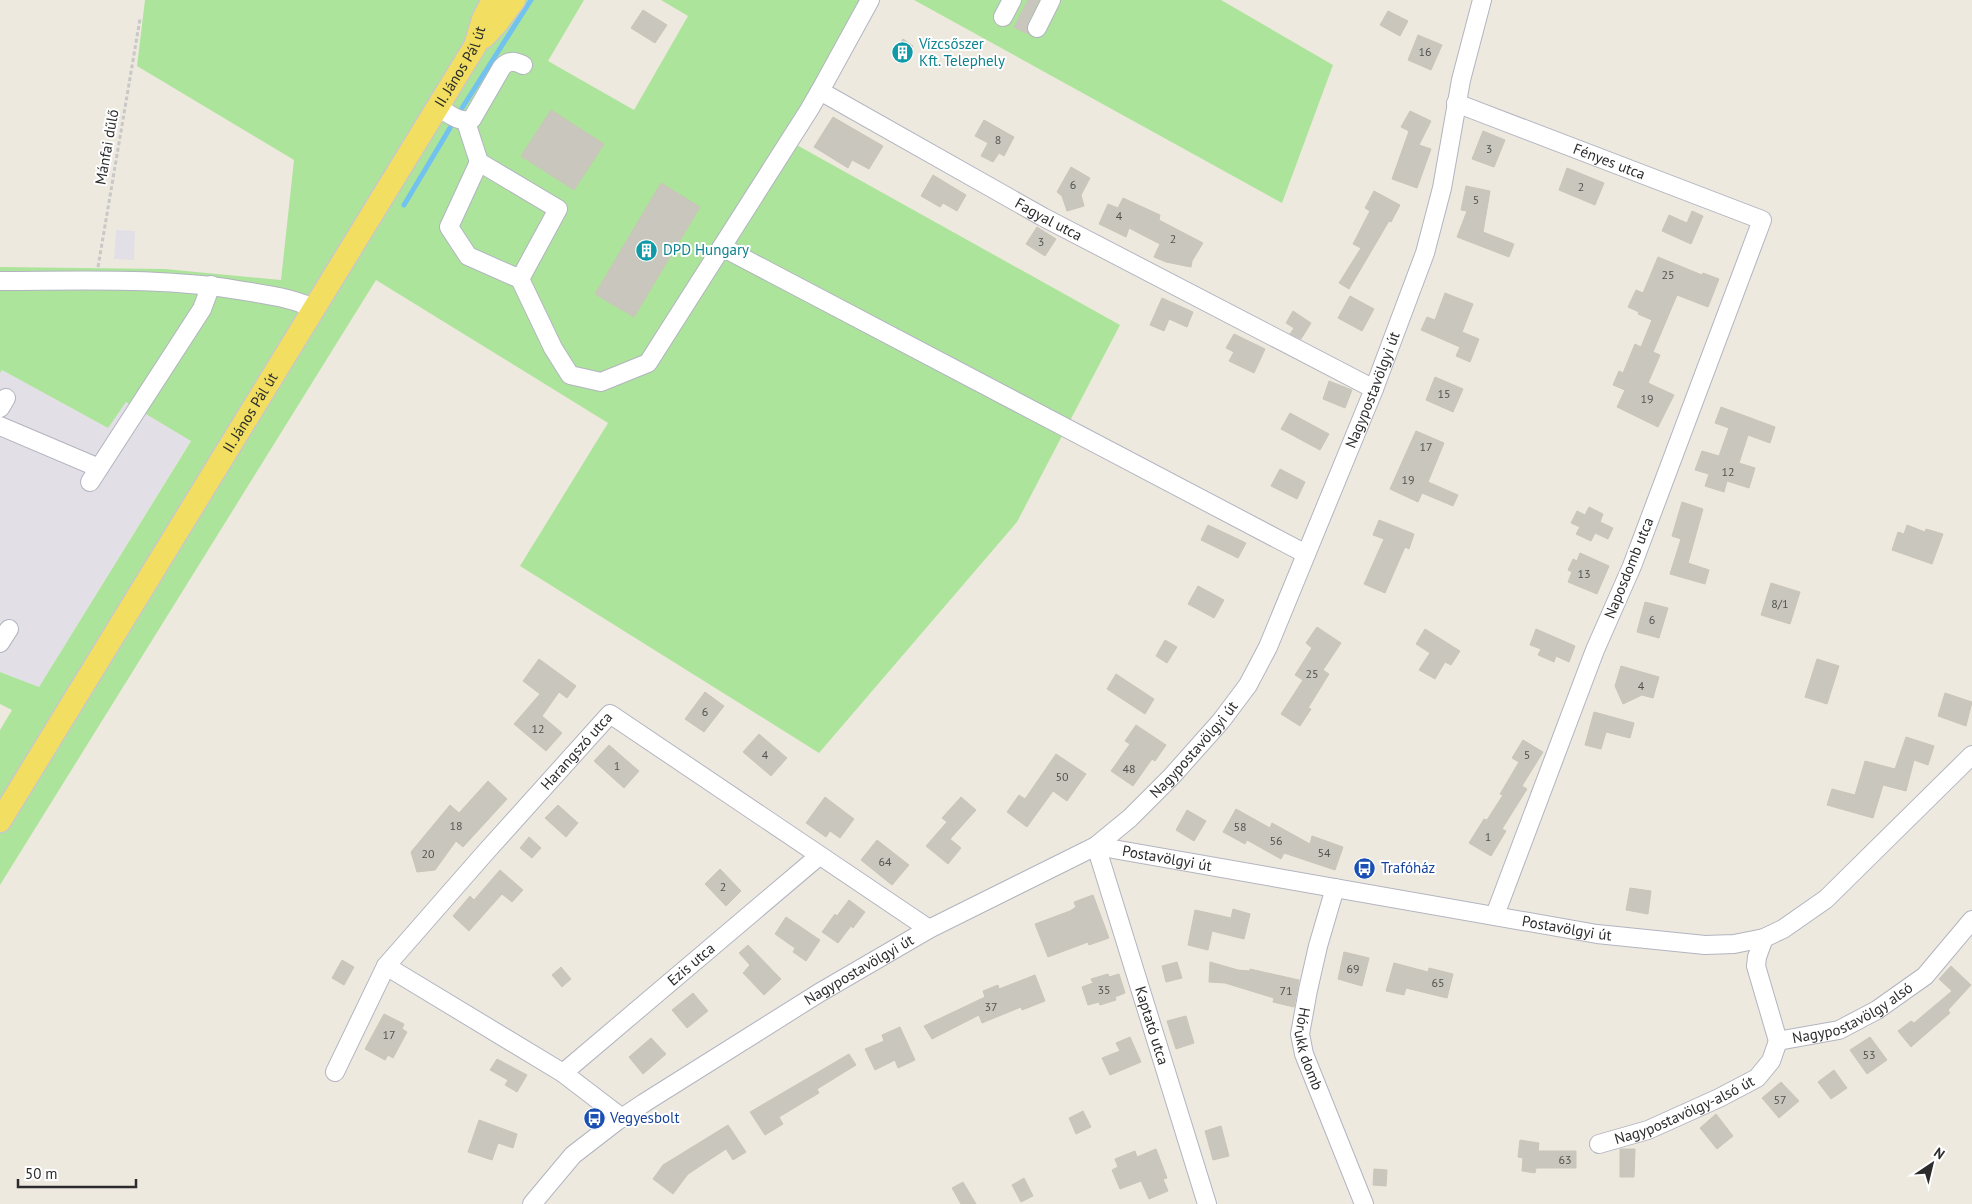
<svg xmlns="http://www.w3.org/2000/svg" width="1972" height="1204" font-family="'PT Sans',sans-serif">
<rect width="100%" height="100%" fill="#eee9df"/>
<!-- industrial -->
<g fill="#e2dfe7">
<polygon points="116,230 135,231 134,260 114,259"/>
<polygon points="2,370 108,428 126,401 191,440 39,687 0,672 0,373"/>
</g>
<!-- green -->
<g fill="#ade49b">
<polygon points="145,0 584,0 548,61 634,110 688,16 661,0 880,0 795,144 1120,325 1017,522 819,753 520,566 608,423 376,280 0,885 0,730 12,710 0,704 0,672 39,687 191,441 126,402 108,428 2,370 0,373 0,267 165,269 281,280 294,160 137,66"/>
<polygon points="914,0 1221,0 1333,65 1282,203"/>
</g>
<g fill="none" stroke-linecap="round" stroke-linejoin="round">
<!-- stream -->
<g stroke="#72c2f0" stroke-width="5">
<polyline points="462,108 531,0"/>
<polyline points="404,205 450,128"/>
</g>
</g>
<!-- building -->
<g fill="#c9c7bd" stroke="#cac5b8">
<polygon points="1028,0 1039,0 1027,24 1028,34 1014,27"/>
<polygon points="643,10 667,25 655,43 631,28"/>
<polygon points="1388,11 1408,21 1400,36 1380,25"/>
<polygon points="1418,35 1442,45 1431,70 1408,60"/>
<polygon points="903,39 913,46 905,58 895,51"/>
<polygon points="551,110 604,144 574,190 521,156"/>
<polygon points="1410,111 1431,121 1419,145 1431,149 1417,188 1392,179 1409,131 1401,127"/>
<polygon points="833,117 883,146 869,169 852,160 848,168 814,147"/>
<polygon points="984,120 1014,137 1004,156 999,153 993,162 981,156 988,143 975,136"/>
<polygon points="1483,131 1505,140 1494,167 1472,159"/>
<polygon points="1071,167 1090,178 1081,195 1084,206 1067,211 1062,196 1057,192"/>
<polygon points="1567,168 1604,183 1595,205 1559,190"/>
<polygon points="933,175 966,195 957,211 943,203 940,207 921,196"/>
<polygon points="661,183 700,207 634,317 595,294"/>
<polygon points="1466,186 1490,191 1483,232 1514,244 1509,257 1457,237 1467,211 1461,210"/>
<polygon points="1374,191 1400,205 1391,222 1389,221 1349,289 1339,283 1361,248 1353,244 1370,211 1365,208"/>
<polygon points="1123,198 1160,215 1159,220 1203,243 1192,261 1191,267 1166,262 1154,257 1160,244 1129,228 1126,237 1099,224 1108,204 1118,208"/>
<polygon points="1692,211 1703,216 1691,244 1662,231 1669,215 1687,223"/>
<polygon points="1037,227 1056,239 1045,256 1026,244"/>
<polygon points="1658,257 1702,275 1703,273 1719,279 1708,307 1677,295 1653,352 1660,355 1648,383 1674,395 1658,427 1617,407 1625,390 1613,385 1619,371 1623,373 1635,344 1641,347 1652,320 1638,314 1639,312 1628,307 1636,290 1643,293"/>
<polygon points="1445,293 1473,304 1462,332 1479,339 1470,362 1456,356 1460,347 1421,330 1427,317 1435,320"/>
<polygon points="1350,296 1374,309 1362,331 1338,318"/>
<polygon points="1162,298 1193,312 1187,327 1169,319 1164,331 1150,325"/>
<polygon points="1293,311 1311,323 1301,339 1290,334 1294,328 1286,323"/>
<polygon points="1234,334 1265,349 1254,373 1229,361 1234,352 1226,348"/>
<polygon points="1435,377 1463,389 1453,412 1426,400"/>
<polygon points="1329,381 1352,390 1345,408 1323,399"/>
<polygon points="1721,407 1775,427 1770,443 1748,435 1739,463 1755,468 1749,488 1727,481 1724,492 1705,486 1709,474 1695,470 1702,451 1719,456 1729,428 1715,423"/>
<polygon points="1290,413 1329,434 1320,450 1281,429"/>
<polygon points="1416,431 1444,443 1428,482 1458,495 1453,506 1422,493 1418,502 1390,489"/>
<polygon points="1280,469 1305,482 1297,499 1271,486"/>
<polygon points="1682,502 1703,509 1688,563 1709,570 1705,584 1670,574 1681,539 1672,536"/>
<polygon points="1589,507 1603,514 1600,522 1613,528 1608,539 1595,533 1591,541 1576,534 1580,527 1571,523 1577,511 1585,515"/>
<polygon points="1379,520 1414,534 1409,549 1405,547 1385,593 1364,584 1384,539 1373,535"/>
<polygon points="1208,525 1246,543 1238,558 1201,540"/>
<polygon points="1907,525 1925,532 1926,529 1943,534 1932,564 1892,550 1898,532 1904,534"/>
<polygon points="1580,553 1609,566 1597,594 1568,582 1572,572 1568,570 1573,559 1577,561"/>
<polygon points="1771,583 1800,592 1790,624 1761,615"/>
<polygon points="1198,586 1224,600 1214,618 1188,604"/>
<polygon points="1645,602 1668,608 1659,638 1637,632"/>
<polygon points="1317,627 1341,643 1323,670 1329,674 1308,708 1311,709 1300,726 1281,714 1303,680 1295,675 1312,648 1306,643"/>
<polygon points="1425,629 1460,651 1451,665 1445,662 1435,679 1419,670 1430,653 1416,644"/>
<polygon points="1536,629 1575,646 1569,662 1556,656 1554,662 1538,655 1541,649 1530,645"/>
<polygon points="1165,640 1177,647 1167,663 1156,656"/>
<polygon points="539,659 576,686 567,698 559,692 542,716 562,733 546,751 514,724 540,694 523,681"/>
<polygon points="1817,659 1839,666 1827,704 1805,697"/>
<polygon points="1621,666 1659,677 1653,698 1642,695 1623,704 1615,686"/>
<polygon points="1116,674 1154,699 1145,714 1107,689"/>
<polygon points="705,692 724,706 704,732 685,719"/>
<polygon points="1945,693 1972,702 1966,726 1938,716"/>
<polygon points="1594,712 1634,723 1630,738 1606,732 1601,749 1585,745"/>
<polygon points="1136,725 1166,745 1155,761 1152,759 1133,786 1111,771 1130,744 1125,741"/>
<polygon points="759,734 787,758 771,776 743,752"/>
<polygon points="1906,737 1934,746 1928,765 1914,760 1906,791 1883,785 1873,818 1827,805 1832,789 1855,795 1865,761 1895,769"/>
<polygon points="1523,740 1543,752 1522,786 1527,789 1502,829 1506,831 1491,856 1469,843 1484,819 1487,820 1503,795 1500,794 1519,762 1512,758"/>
<polygon points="609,745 639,771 624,788 594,761"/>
<polygon points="1056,754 1086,774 1067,801 1053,791 1027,827 1007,812 1019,795 1025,799"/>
<polygon points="488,781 507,799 463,847 456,841 435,870 417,872 411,852 450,805 459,813"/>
<polygon points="825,797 854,819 840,838 830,831 826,837 806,823"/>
<polygon points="961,797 976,810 950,839 961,848 948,864 926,846 947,822 942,818"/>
<polygon points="558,805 578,823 566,837 545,818"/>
<polygon points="1236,809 1270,828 1272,823 1310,844 1312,836 1343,847 1335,870 1284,853 1281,859 1247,840 1245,844 1223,832"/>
<polygon points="1187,810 1206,821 1194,841 1176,830"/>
<polygon points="529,837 541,848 532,858 520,848"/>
<polygon points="877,840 909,865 892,885 861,860"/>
<polygon points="720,869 741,891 726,906 705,884"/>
<polygon points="500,870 523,890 512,902 502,894 469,931 453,916 470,896 474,900"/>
<polygon points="1630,888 1651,891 1648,914 1626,910"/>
<polygon points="1093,895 1109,938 1089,945 1088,942 1048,957 1035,924 1070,911 1076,907 1074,902"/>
<polygon points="849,900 865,912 853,928 851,926 838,943 822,932 835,914 837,916"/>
<polygon points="1233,909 1250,914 1244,939 1212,931 1208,950 1188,945 1195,910 1231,918"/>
<polygon points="786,917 820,940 806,961 793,952 795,948 775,934"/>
<polygon points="748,945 781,979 764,995 743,973 750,965 739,953"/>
<polygon points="1344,952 1369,958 1362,986 1338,979"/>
<polygon points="342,960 354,967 344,985 332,978"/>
<polygon points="1177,962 1182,978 1166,982 1162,966"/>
<polygon points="1210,962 1238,970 1250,971 1250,969 1299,980 1294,1007 1273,1002 1274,998 1225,983 1209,982"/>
<polygon points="1394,963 1428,972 1429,968 1453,974 1447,998 1406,988 1404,995 1386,991"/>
<polygon points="1951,966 1971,985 1948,1010 1950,1013 1911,1047 1898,1031 1911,1021 1914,1023 1952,991 1939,979"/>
<polygon points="561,967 571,979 562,987 552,975"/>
<polygon points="1108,974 1109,977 1119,974 1125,993 1115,997 1116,1000 1100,1005 1099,1002 1088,1005 1082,987 1093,983 1091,979"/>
<polygon points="1035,975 1045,1001 1022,1010 1021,1007 982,1023 979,1015 932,1039 924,1026 985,997 983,991 998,985 999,989"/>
<polygon points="693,993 708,1011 687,1028 672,1010"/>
<polygon points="384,1014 404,1024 402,1029 407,1032 393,1058 388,1055 385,1060 365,1049"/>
<polygon points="1186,1016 1194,1043 1176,1049 1167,1021"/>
<polygon points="900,1027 915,1060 898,1068 895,1060 875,1070 865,1049 884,1041 882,1035"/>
<polygon points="1130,1037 1141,1062 1110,1075 1102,1058 1120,1051 1116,1043"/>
<polygon points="1870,1037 1887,1060 1867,1074 1850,1050"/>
<polygon points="651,1038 666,1054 643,1074 629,1057"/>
<polygon points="849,1054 856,1065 817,1089 819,1093 779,1117 783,1124 765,1135 750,1112"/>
<polygon points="497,1059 527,1075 517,1092 505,1085 508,1080 490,1070"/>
<polygon points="1834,1070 1847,1088 1831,1099 1818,1082"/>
<polygon points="1781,1082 1799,1101 1779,1118 1762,1098"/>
<polygon points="1083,1111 1091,1127 1076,1134 1069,1118"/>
<polygon points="1716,1114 1733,1136 1717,1149 1700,1128"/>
<polygon points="479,1120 517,1134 513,1148 498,1143 492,1160 468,1152"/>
<polygon points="728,1125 746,1152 733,1160 726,1149 688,1174 673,1194 653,1179 663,1165"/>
<polygon points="1221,1126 1229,1156 1213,1160 1205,1131"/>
<polygon points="1520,1140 1539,1143 1538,1151 1576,1151 1576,1168 1536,1168 1535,1173 1522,1171 1523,1158 1518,1157"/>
<polygon points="1156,1149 1167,1178 1163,1179 1168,1191 1149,1199 1141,1181 1120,1189 1112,1170 1118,1167 1115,1159 1135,1151 1137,1157"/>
<polygon points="1620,1149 1635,1149 1634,1177 1620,1177"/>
<polygon points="1374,1169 1387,1170 1386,1186 1373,1185"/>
<polygon points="1024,1178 1033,1196 1021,1202 1012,1185"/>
<polygon points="963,1182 976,1204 961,1204 952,1188"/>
</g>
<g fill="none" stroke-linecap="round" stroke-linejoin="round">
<defs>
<g id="minor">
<path id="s1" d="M870,0L820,91L1043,217L1374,389"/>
<polyline points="1003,17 1012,0"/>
<polyline points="1037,28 1051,0"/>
<path id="s2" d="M1456,103L1762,220L1632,566L1595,650L1495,915"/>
<path d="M438,107C448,113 460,124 472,119L502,67C509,60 514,61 523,65"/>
<polyline points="466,122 479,162 558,209 520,279 553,348 570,375 601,382 648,363 809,110 820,91"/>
<polyline points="479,162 449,227 468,256 520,279"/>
<polyline points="722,247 1306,554"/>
<path d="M0,281C81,281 164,277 244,291C270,295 290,298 314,308"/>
<polyline points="0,408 6,398"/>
<polyline points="0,426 99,468"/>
<polyline points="90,482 202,309 211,285"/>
<polyline points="0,643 9,629"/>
<path id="s3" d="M1096,846L1597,934L1705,945L1734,944L1764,938L1783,929L1826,899L1972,755"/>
<path id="s4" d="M1096,846L1207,1204"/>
<path id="s5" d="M1335,888L1318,946L1308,990L1300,1034L1304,1054L1364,1204"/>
<path id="s6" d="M1764,938L1757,957L1756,966L1778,1041L1839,1030L1877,1010L1925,976L1972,920"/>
<polyline points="386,966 563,1073 622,1118"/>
<path id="s7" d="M335,1072L386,966L484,854L610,714L929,929"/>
<path id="s8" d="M563,1073L819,856"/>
<path id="s9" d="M1599,1144L1648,1130L1719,1098L1757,1078L1771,1061L1778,1041"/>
<path id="s10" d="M532,1204L573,1155L617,1121L644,1103L819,993L929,929L1096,846L1130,818L1172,776L1221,721L1248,685L1268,647L1374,389L1425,253L1442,188L1461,80L1482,0"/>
</g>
<g id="major">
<polyline points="484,37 497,23 514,0"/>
<path id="s11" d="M0,821L475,46L483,19L493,0"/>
</g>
</defs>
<!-- minor casing -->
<use href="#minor" stroke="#b2b4c0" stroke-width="20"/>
<!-- major casing -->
<use href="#major" stroke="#c8c8c8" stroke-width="25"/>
<!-- path -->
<polyline stroke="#c8c8c8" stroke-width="3" stroke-dasharray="4 2.5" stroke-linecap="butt" points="98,267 140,19"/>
<!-- minor -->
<use href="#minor" stroke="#fff" stroke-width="18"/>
<!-- major -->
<use href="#major" stroke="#f2de60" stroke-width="22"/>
</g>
<!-- icons -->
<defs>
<symbol id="building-disc" viewBox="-11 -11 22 22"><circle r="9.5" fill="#0f9aa8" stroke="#fff"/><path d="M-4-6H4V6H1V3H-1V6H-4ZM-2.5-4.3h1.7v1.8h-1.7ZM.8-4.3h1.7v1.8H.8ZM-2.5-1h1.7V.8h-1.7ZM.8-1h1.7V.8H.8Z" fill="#fff"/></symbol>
<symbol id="bus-disc" viewBox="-11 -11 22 22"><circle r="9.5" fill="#1a4fb4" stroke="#fff"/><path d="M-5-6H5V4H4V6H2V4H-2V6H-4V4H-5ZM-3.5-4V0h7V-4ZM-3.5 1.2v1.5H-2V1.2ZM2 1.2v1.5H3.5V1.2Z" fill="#fff"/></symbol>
</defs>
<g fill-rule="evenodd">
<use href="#building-disc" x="890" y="40" width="25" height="25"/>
<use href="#building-disc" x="634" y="238" width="25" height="25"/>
<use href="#bus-disc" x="1352" y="856" width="25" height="25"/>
<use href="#bus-disc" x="582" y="1106" width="25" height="25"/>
</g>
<g text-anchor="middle" stroke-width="4" stroke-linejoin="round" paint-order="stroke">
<!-- number labels -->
<g font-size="12" fill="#535350">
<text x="1425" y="56">16</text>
<text x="998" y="144">8</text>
<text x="1489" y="153">3</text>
<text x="1073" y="189">6</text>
<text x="1581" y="191">2</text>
<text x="1476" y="204">5</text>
<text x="1119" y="220">4</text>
<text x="1173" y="243">2</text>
<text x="1041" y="246">3</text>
<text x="1668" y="279">25</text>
<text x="1444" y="398">15</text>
<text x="1647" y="403">19</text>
<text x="1426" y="451">17</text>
<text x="1728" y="476">12</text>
<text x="1408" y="484">19</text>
<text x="1584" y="578">13</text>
<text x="1780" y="608">8/1</text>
<text x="1652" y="624">6</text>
<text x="1312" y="678">25</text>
<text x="1641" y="690">4</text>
<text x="705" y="716">6</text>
<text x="538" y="733">12</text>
<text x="765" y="759">4</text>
<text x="1527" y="759">5</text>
<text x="617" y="770">1</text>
<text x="1129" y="773">48</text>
<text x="1062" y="781">50</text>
<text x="456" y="830">18</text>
<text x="1240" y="831">58</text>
<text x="1488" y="841">1</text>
<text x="1276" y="845">56</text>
<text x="1324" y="857">54</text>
<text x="428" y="858">20</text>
<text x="885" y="866">64</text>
<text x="723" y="891">2</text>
<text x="1353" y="973">69</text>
<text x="1438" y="987">65</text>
<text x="1104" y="994">35</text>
<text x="1286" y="995">71</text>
<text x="991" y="1011">37</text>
<text x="389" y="1039">17</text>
<text x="1869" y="1059">53</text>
<text x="1780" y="1104">57</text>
<text x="1565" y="1164">63</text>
</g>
<!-- culture labels -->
<g font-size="15" fill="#0d838f" stroke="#fff" text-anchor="start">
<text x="919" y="49">Vízcsőszer<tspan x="919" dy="17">Kft. Telephely</tspan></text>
<text x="663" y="255">DPD Hungary</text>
</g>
<!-- street labels -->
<g font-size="15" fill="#2c2c2c" stroke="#fff">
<text dy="5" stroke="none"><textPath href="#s11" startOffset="884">II. János Pál út</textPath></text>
<text transform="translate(107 147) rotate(-80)" y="5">Mánfai dűlő</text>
<text dy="5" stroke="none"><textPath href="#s2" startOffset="164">Fényes utca</textPath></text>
<text dy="5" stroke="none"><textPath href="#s1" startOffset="366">Fagyal utca</textPath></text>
<text dy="5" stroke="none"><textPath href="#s10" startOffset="1215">Nagypostavölgyi út</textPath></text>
<text dy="5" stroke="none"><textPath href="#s11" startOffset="479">II. János Pál út</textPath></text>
<text transform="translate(1629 568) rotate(-68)" y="5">Naposdomb utca</text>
<text dy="5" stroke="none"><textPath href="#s10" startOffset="810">Nagypostavölgyi út</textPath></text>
<text dy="5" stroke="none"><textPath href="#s7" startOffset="405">Harangszó utca</textPath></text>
<text dy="5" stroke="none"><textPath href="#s3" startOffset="72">Postavölgyi út</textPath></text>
<text dy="5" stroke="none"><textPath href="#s3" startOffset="478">Postavölgyi út</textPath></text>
<text dy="5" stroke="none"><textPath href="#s8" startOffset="168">Ezis utca</textPath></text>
<text dy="5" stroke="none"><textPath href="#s10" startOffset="405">Nagypostavölgyi út</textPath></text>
<text dy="5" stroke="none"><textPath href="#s6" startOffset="188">Nagypostavölgy alsó</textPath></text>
<text dy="5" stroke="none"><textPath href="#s4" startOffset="188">Kaptató utca</textPath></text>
<text dy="5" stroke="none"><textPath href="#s5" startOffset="166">Hórukk domb</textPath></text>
<text dy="5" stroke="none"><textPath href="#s9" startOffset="92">Nagypostavölgy-alsó út</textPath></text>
</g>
<!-- transit labels -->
<g font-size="15" fill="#164399" stroke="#fff" text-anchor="start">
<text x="1381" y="873">Trafóház</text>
<text x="610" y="1123">Vegyesbolt</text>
</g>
</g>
<!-- north arrow -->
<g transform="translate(1932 1164) rotate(35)" stroke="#ffffff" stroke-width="4" paint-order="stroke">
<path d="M0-4L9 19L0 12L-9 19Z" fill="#2c2c2c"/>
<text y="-8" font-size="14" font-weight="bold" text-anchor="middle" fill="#2c2c2c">N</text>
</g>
<!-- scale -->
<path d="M18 1179v8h118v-8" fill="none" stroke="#2c2c2c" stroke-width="2.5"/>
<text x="25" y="1179" font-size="15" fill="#2c2c2c" stroke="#ffffff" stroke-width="4" paint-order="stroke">50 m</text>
</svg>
